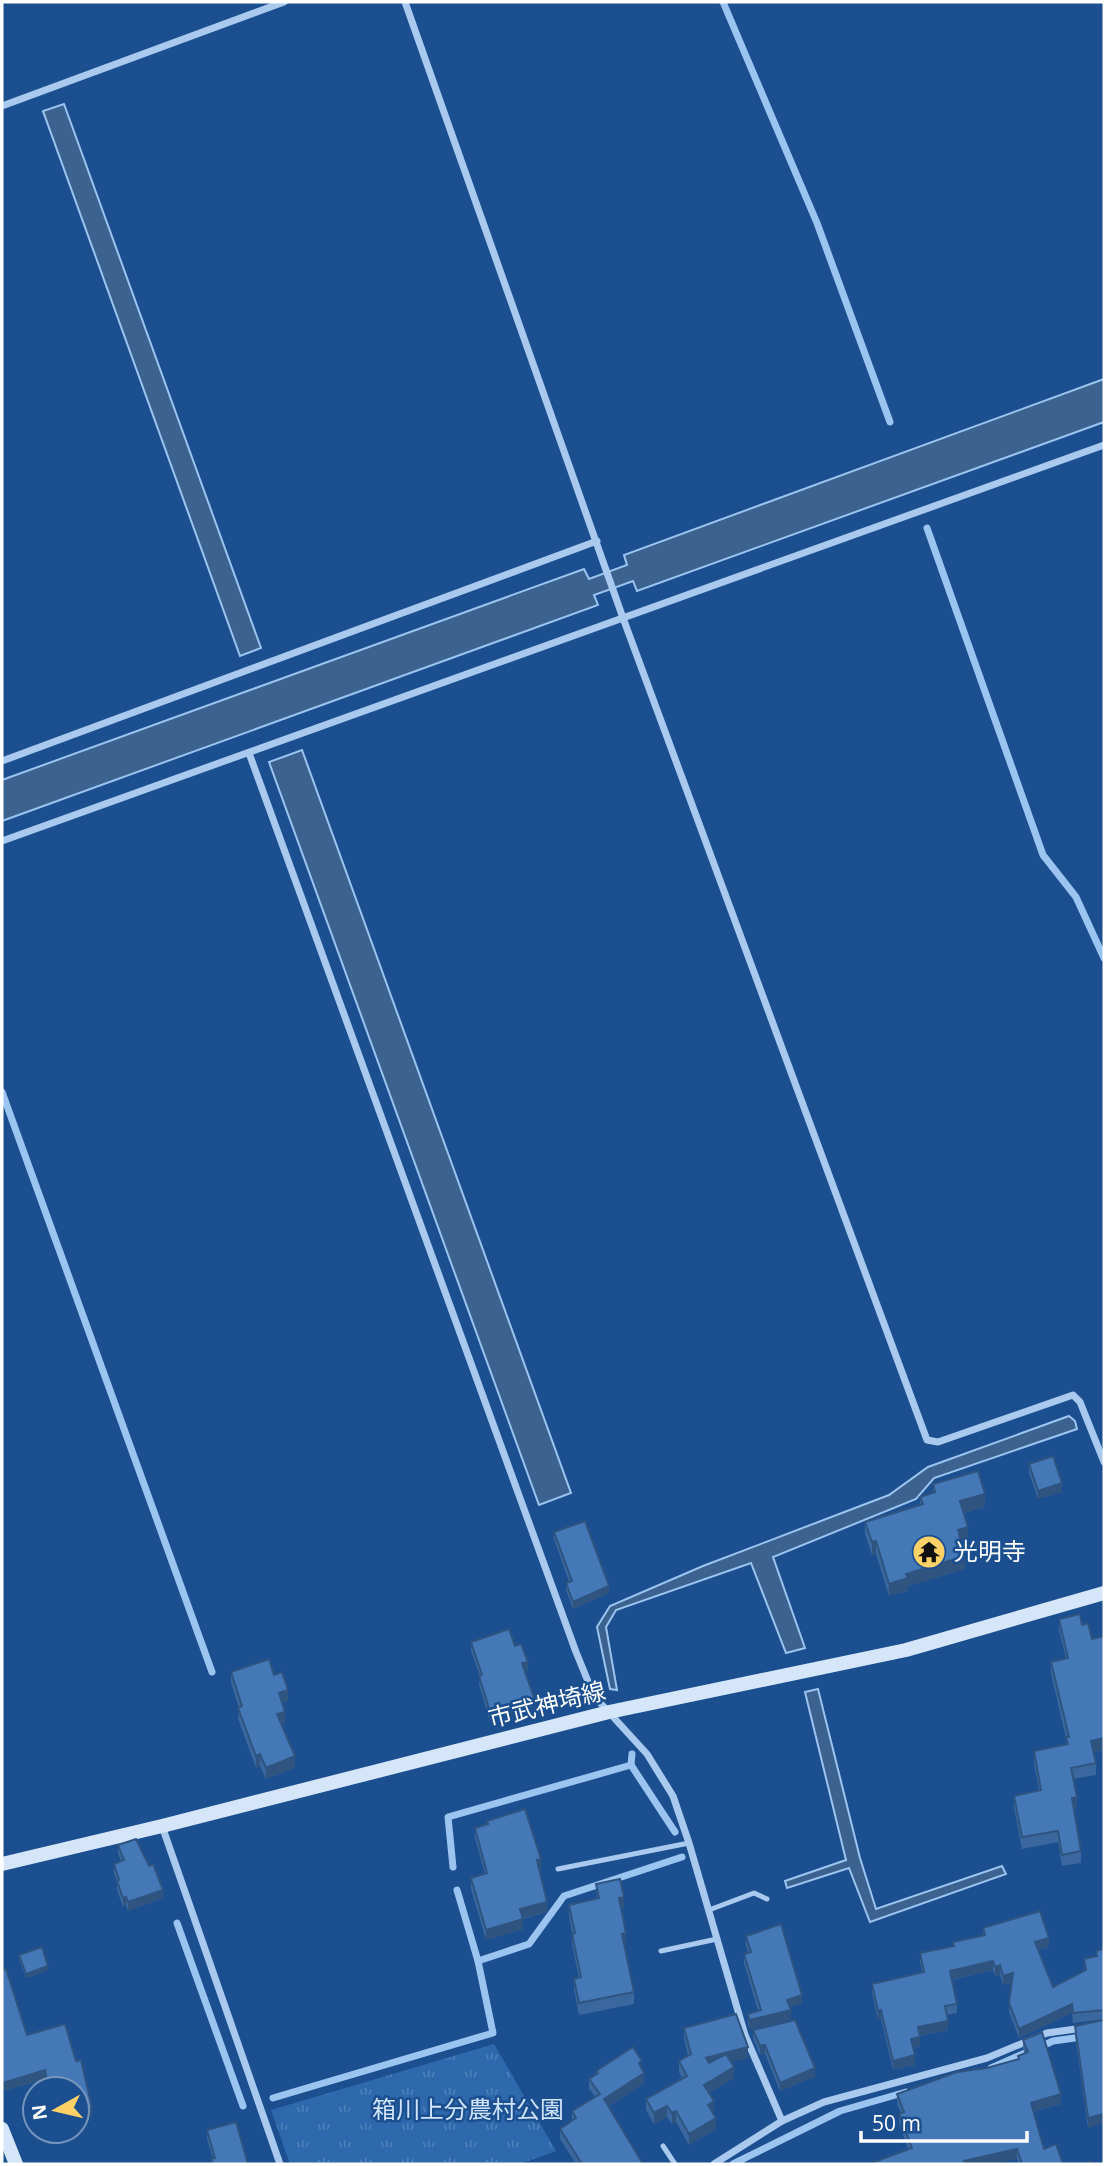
<svg xmlns="http://www.w3.org/2000/svg" width="1106" height="2166" font-family="'Open Sans','Noto Sans JP',sans-serif">
<defs>
<pattern id="park-tufts" width="24" height="20" patternUnits="userSpaceOnUse" patternTransform="scale(1.75)"><rect width="24" height="20" fill="#2e69ad"/><path d="M3 7l-1-3M5 7V3M7 7l1-3M15 17l-1-3M17 17v-4M19 17l1-3" fill="none" stroke="#4d80b9"/></pattern>
</defs>
<rect width="100%" height="100%" fill="#1b4f8f"/>
<!-- park -->
<polygon fill="url(#park-tufts)" points="494,2044 556,2151 520,2164 290,2164 271,2110"/>
<!-- water -->
<g fill="#3c6290" stroke="#9cc4f0" stroke-width="2">
<polygon points="64,104 261,648 240,656 43,111"/>
<polygon points="1104,379 1104,422 637,591 633,581 594,595 598,605 2,821 2,780 584,569 589,579 627,565 624,555"/>
<polygon points="302,750 571,1493 539,1505 269,762"/>
<polygon points="1069,1416 1075,1421 1077,1429 934,1478 916,1499 773,1557 805,1648 786,1653 751,1563 616,1610 606,1627 617,1690 610,1689 597,1627 610,1606 703,1566 889,1495 928,1467"/>
<polygon points="818,1689 860,1858 876,1909 1002,1866 1006,1874 870,1922 849,1868 787,1888 785,1881 846,1860 805,1692"/>
</g>
<g fill="none" stroke-linecap="round" stroke-linejoin="round">
<!-- stream -->
<g stroke="#9cc4f0" stroke-width="7">
<polyline points="723,2 817,223 890,422"/>
<polyline points="927,528 1043,855 1076,897 1104,958"/>
<polyline points="2,1092 212,1672"/>
<polyline points="631,1765 675,1832"/>
<polyline points="453,1867 448,1817 631,1765 632,1754"/>
<polyline points="177,1923 243,2106"/>
<polyline points="478,1961 529,1944 564,1896 682,1857"/>
<polyline points="1040,2047 1053,2041 1082,2037"/>
<polyline points="991,2068 1025,2053"/>
<polyline points="273,2098 493,2033 478,1961 457,1890"/>
<polyline points="733,2164 840,2111 906,2092"/>
</g>
<!-- lane -->
<g stroke="#a9c9ee" stroke-width="5">
<polyline points="558,1869 689,1843"/>
<polyline points="709,1910 754,1893 767,1899"/>
<polyline points="661,1951 717,1939"/>
<polyline points="663,2146 675,2164"/>
</g>
<!-- street -->
<g stroke="#a9c9ee" stroke-width="7">
<polyline points="405,2 623,618 927,1440 938,1442 1073,1395 1080,1402 1104,1462"/>
<polyline points="2,106 284,2"/>
<polyline points="249,753 576,1652 594,1696 647,1754 673,1796 689,1843 745,2035 782,2121"/>
<polyline points="2,761 597,541"/>
<polyline points="2,841 1104,445"/>
<polyline points="162,1826 280,2164"/>
<polyline points="714,2164 782,2121 824,2102 987,2058 1047,2033 1083,2028"/>
</g>
<!-- secondary -->
<g stroke="#d6e6fa" stroke-width="14">
<polyline points="2,1864 162,1826 609,1712 906,1650 1104,1593"/>
<polyline points="2,2129 16,2164"/>
</g>
</g>
<!-- wall -->
<g fill="#3a679d">
<polygon points="1029,1464 1062,1492 1038,1499 1029,1473"/>
<polygon points="933,1484 985,1507 964,1513 968,1540 961,1542 965,1569 908,1586 908,1591 889,1596 876,1554 872,1555 865,1534 865,1522 920,1505 920,1497 933,1493"/>
<polygon points="554,1532 609,1593 573,1609 566,1590 566,1583 569,1582 554,1539"/>
<polygon points="1059,1619 1082,1625 1092,1639 1104,1636 1104,1750 1094,1752 1096,1763 1096,1775 1073,1779 1077,1808 1074,1809 1081,1851 1081,1863 1062,1866 1058,1842 1022,1849 1014,1808 1014,1796 1039,1791 1034,1763 1034,1751 1066,1745 1066,1738 1051,1674 1051,1662 1066,1659 1059,1630"/>
<polygon points="471,1642 515,1646 528,1670 525,1671 534,1707 490,1721 479,1685 480,1676 471,1651"/>
<polygon points="231,1672 274,1675 288,1701 282,1703 285,1723 282,1724 295,1768 266,1779 260,1766 256,1768 238,1719 239,1708 231,1683"/>
<polygon points="487,1821 541,1869 540,1870 547,1912 523,1919 523,1929 486,1940 471,1889 471,1878 485,1874 475,1838 475,1828 487,1825"/>
<polygon points="118,1845 163,1898 128,1911 126,1906 123,1907 117,1890 117,1882 114,1873 114,1864 121,1861 118,1853"/>
<polygon points="596,1884 624,1908 621,1909 626,1944 624,1945 634,1992 634,2004 579,2015 574,1990 574,1979 579,1978 572,1945 572,1933 569,1916 569,1905 597,1899"/>
<polygon points="983,1928 1049,1947 1038,1950 1053,1987 1085,1971 1084,1959 1096,1956 1096,1951 1104,1949 1104,2019 1073,2023 1072,2013 1019,2038 1009,2012 1011,1983 1003,1985 1000,1975 995,1976 993,1970 952,1980 957,2004 957,2013 947,2015 948,2030 920,2036 920,2046 913,2048 915,2065 893,2070 881,2019 878,2020 872,1993 872,1984 922,1972 920,1962 920,1953 953,1946 953,1942 983,1936"/>
<polygon points="746,1936 802,2003 790,2007 791,2019 749,2029 748,2022 748,2014 758,2011 744,1963 744,1954 748,1953 746,1945"/>
<polygon points="19,1955 48,1970 26,1978 19,1959"/>
<polygon points="6,1969 27,2035 65,2024 76,2061 81,2060 92,2108 92,2116 77,2120 77,2089 54,2089 54,2087 47,2089 45,2079 3,2091 2,2088 2,1970"/>
<polygon points="1104,2020 1088,2128 1075,2035 1075,2026"/>
<polygon points="684,2028 748,2058 731,2062 734,2078 709,2093 714,2112 713,2113 716,2129 689,2145 676,2122 672,2124 667,2117 654,2124 646,2110 646,2099 682,2078 679,2072 679,2061 688,2055 684,2039"/>
<polygon points="753,2030 815,2077 780,2091 765,2054 760,2055 753,2038"/>
<polygon points="1023,2040 1061,2104 1033,2112 1044,2149 1063,2164 1019,2164 1017,2159 908,2149 899,2123 899,2114 901,2113 897,2104 897,2094 1018,2059 1018,2056 1025,2054 1023,2049"/>
<polygon points="642,2069 644,2083 609,2106 643,2164 576,2164 560,2139 560,2129 572,2121 572,2111 595,2097 589,2089 589,2079 596,2075 596,2071"/>
<polygon points="207,2130 248,2164 211,2164 211,2159 213,2158 207,2139"/>
</g>
<!-- shaded-wall -->
<g fill="#305480">
<polygon points="1062,1483 1062,1492 1038,1499 1038,1491"/>
<polygon points="985,1494 985,1507 960,1514 960,1501"/>
<polygon points="968,1527 968,1540 958,1543 958,1530"/>
<polygon points="876,1541 876,1554 872,1555 872,1542"/>
<polygon points="965,1556 965,1569 908,1586 908,1591 889,1596 889,1584 906,1574"/>
<polygon points="609,1586 609,1593 573,1609 573,1602"/>
<polygon points="528,1662 528,1670 522,1672 522,1663"/>
<polygon points="288,1690 288,1701 279,1704 279,1693"/>
<polygon points="534,1698 534,1707 490,1721 490,1712"/>
<polygon points="285,1712 285,1723 277,1726 277,1714"/>
<polygon points="1104,1738 1104,1750 1091,1753 1091,1741"/>
<polygon points="260,1754 260,1766 256,1768 256,1756"/>
<polygon points="295,1756 295,1768 266,1779 266,1768"/>
<polygon points="1077,1797 1077,1808 1072,1809 1072,1798"/>
<polygon points="541,1859 541,1869 537,1870 537,1860"/>
<polygon points="163,1890 163,1898 128,1911 128,1902"/>
<polygon points="126,1897 126,1906 123,1907 123,1898"/>
<polygon points="624,1897 624,1908 619,1909 619,1898"/>
<polygon points="547,1902 547,1912 520,1919 520,1909"/>
<polygon points="523,1919 523,1929 486,1940 486,1930"/>
<polygon points="626,1933 626,1944 622,1945 622,1934"/>
<polygon points="1049,1938 1049,1947 1035,1951 1035,1942"/>
<polygon points="993,1961 993,1970 950,1980 950,1971"/>
<polygon points="1000,1965 1000,1975 995,1976 995,1967"/>
<polygon points="48,1966 48,1970 26,1978 26,1974"/>
<polygon points="1013,1973 1013,1982 1003,1985 1003,1976"/>
<polygon points="802,1995 802,2003 787,2008 787,2000"/>
<polygon points="1072,2004 1072,2013 1019,2038 1019,2029"/>
<polygon points="791,2010 791,2019 749,2029 749,2020"/>
<polygon points="881,2010 881,2019 878,2020 878,2011"/>
<polygon points="948,2021 948,2030 918,2036 918,2027"/>
<polygon points="920,2037 920,2046 911,2048 911,2039"/>
<polygon points="765,2045 765,2054 760,2055 760,2046"/>
<polygon points="748,2047 748,2058 706,2069 706,2058"/>
<polygon points="915,2055 915,2065 893,2070 893,2061"/>
<polygon points="734,2067 734,2078 704,2096 704,2085"/>
<polygon points="815,2068 815,2077 780,2091 780,2083"/>
<polygon points="45,2070 45,2079 3,2091 3,2083"/>
<polygon points="644,2073 644,2083 604,2109 604,2099"/>
<polygon points="54,2079 54,2087 47,2089 47,2081"/>
<polygon points="1061,2094 1061,2104 1031,2112 1031,2103"/>
<polygon points="714,2101 714,2112 708,2116 708,2105"/>
<polygon points="667,2106 667,2117 654,2124 654,2113"/>
<polygon points="92,2108 92,2116 77,2120 77,2111"/>
<polygon points="676,2111 676,2122 672,2124 672,2113"/>
<polygon points="1104,2114 1104,2123 1088,2128 1088,2118"/>
<polygon points="716,2118 716,2129 689,2145 689,2134"/>
<polygon points="1017,2149 1017,2159 992,2164 964,2164 964,2161"/>
</g>
<!-- building -->
<g fill="#4478b7" stroke="#305480" stroke-width="2">
<polygon points="1053,1456 1062,1483 1038,1491 1029,1464"/>
<polygon points="978,1471 985,1494 960,1501 968,1527 958,1530 965,1556 906,1574 908,1578 889,1584 876,1541 872,1542 865,1522 923,1504 920,1497 935,1492 933,1484"/>
<polygon points="585,1521 609,1586 573,1602 566,1583 572,1581 554,1532"/>
<polygon points="1080,1614 1082,1625 1088,1623 1092,1639 1104,1636 1104,1738 1091,1741 1096,1763 1071,1768 1077,1797 1072,1798 1081,1851 1062,1855 1058,1831 1022,1837 1014,1796 1041,1790 1034,1751 1068,1744 1066,1737 1069,1737 1051,1662 1068,1658 1059,1619"/>
<polygon points="509,1629 515,1646 521,1644 528,1662 522,1663 534,1698 490,1712 479,1676 482,1675 471,1642"/>
<polygon points="269,1659 274,1675 282,1672 288,1690 279,1693 285,1712 277,1714 295,1756 266,1768 260,1754 256,1756 238,1708 242,1706 231,1672"/>
<polygon points="525,1809 541,1859 537,1860 547,1902 520,1909 523,1919 486,1930 471,1878 487,1873 475,1828 488,1824 487,1821"/>
<polygon points="136,1839 149,1866 153,1864 163,1890 128,1902 126,1897 123,1898 117,1881 119,1880 114,1864 124,1860 118,1845"/>
<polygon points="620,1879 624,1897 619,1898 626,1933 622,1934 634,1992 579,2003 574,1979 581,1977 572,1934 575,1933 569,1905 599,1898 596,1884"/>
<polygon points="1040,1911 1049,1938 1035,1942 1053,1987 1086,1970 1084,1959 1097,1956 1096,1951 1104,1949 1104,2010 1073,2013 1072,2004 1019,2029 1009,2003 1013,1973 1003,1976 1000,1965 995,1967 993,1961 950,1971 957,2004 945,2006 948,2021 918,2027 920,2037 911,2039 915,2055 893,2061 881,2010 878,2011 872,1984 924,1972 920,1953 954,1946 953,1942 985,1935 983,1928"/>
<polygon points="781,1924 802,1995 787,2000 791,2010 749,2020 748,2014 761,2010 744,1954 751,1952 746,1936"/>
<polygon points="42,1947 48,1966 26,1974 19,1955"/>
<polygon points="6,1969 27,2035 65,2024 76,2061 81,2060 92,2108 77,2111 77,2089 56,2089 54,2079 47,2081 45,2070 3,2083 2,2079 2,1970"/>
<polygon points="736,2014 748,2047 706,2058 709,2063 726,2054 734,2067 704,2085 714,2101 708,2105 716,2118 689,2134 676,2111 672,2113 667,2106 654,2113 646,2099 687,2076 679,2061 691,2054 684,2028"/>
<polygon points="795,2020 815,2068 780,2083 765,2045 760,2046 753,2030"/>
<polygon points="1104,2020 1104,2114 1088,2118 1075,2026"/>
<polygon points="1042,2032 1061,2094 1031,2103 1044,2149 1056,2144 1063,2164 1022,2164 1017,2149 964,2161 966,2164 869,2164 912,2148 899,2114 904,2112 897,2094 957,2072 987,2068 1019,2059 1018,2056 1028,2052 1023,2040"/>
<polygon points="633,2047 642,2061 639,2063 644,2073 604,2099 643,2164 582,2164 560,2129 576,2118 572,2111 600,2094 589,2079 598,2073 596,2071"/>
<polygon points="236,2122 248,2164 213,2164 211,2159 215,2158 207,2130"/>
<polygon points="1091,2161 1093,2164 1083,2164"/>
</g>
<!-- icons -->
<defs>
<symbol id="temple-disc" viewBox="-11 -11 22 22"><circle r="9.5" fill="#ffd166" stroke="#1b4f8f"/><path d="M0-6L5-2H3V0L6.5 2.5H4V6H1.5V3h-3V6H-4V2.5H-6.5L-3 0V-2H-5Z" fill="#111"/></symbol>
</defs>
<g fill-rule="evenodd">
<use href="#temple-disc" x="910" y="1533" width="38" height="38"/>
</g>
<g text-anchor="middle" stroke-width="5" stroke-linejoin="round" paint-order="stroke">
<!-- poi labels -->
<g font-size="24" fill="#fff" stroke="#1b4f8f" text-anchor="start">
<text x="954" y="1560">光明寺</text>
</g>
<!-- street labels -->
<g font-size="24" fill="#fff" stroke="#1b4f8f">
<text transform="translate(547 1705) rotate(-14)" y="8">市武神埼線</text>
</g>
<!-- park labels -->
<g font-size="24" fill="#cfe3fa" stroke="#1b4f8f">
<text x="468" y="2118">箱川上分農村公園</text>
</g>
</g>
<!-- border -->
<rect width="1106" height="2166" fill="none" stroke="#ffffff" stroke-width="7"/>
<!-- north arrow -->
<g transform="translate(56 2110) rotate(262)"><circle r="33" fill="#1b4f8f" stroke="#7695bc" stroke-width="2"/>
<path d="M0-5L12 26L0 18L-12 26Z" fill="#ffd166"/>
<text y="-10" font-size="19" font-weight="bold" text-anchor="middle" fill="#ffffff">N</text>
</g>
<!-- scale -->
<path d="M861 2131v10h166v-10" fill="none" stroke="#ffffff" stroke-width="3.5"/>
<text x="872" y="2131" font-size="21" fill="#ffffff" stroke="#1b4f8f" stroke-width="5" paint-order="stroke">50 m</text>
</svg>
